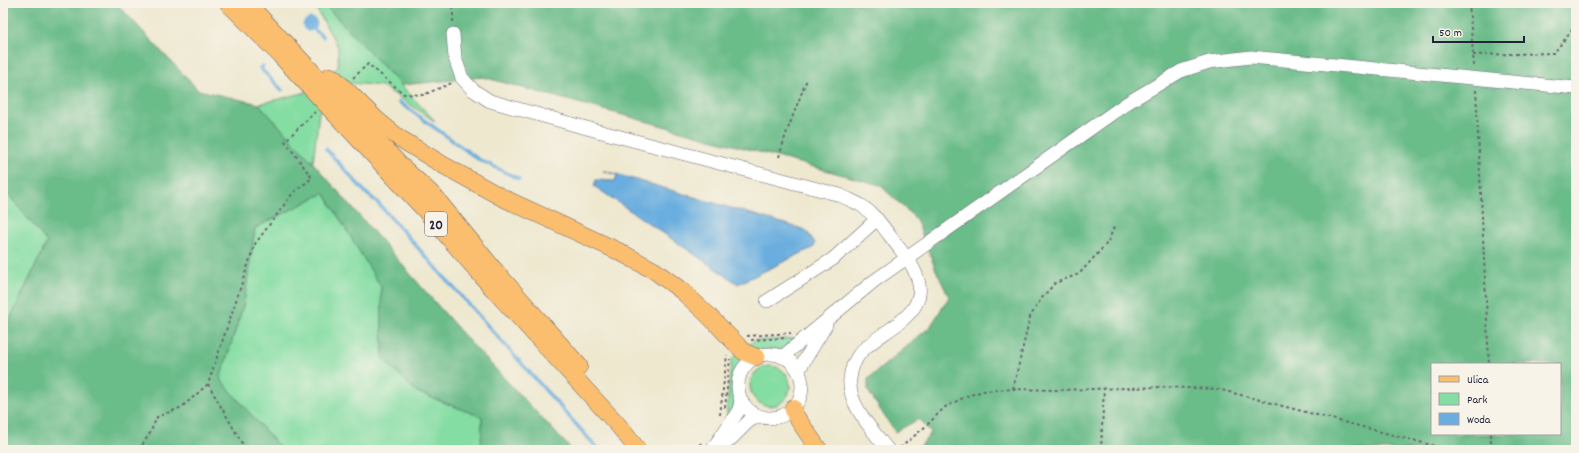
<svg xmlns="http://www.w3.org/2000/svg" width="1579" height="453" font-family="Dekko,sans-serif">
<rect width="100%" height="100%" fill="#f7f3e8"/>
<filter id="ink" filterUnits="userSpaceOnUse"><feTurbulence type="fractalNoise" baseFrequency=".025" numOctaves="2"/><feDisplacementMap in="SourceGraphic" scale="8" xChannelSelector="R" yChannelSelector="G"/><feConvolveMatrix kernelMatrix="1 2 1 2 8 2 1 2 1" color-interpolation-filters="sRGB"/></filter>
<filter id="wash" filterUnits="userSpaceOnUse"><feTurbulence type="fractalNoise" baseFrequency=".012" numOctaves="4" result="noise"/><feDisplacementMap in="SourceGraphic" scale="16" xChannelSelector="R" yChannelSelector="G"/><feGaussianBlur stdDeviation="0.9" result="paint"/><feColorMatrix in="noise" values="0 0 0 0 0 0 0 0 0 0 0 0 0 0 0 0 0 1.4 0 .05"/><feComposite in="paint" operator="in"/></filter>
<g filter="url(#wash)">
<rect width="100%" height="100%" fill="#eee8cf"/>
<!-- green -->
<g fill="#84dda3" stroke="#53806f">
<polygon points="313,3 323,3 436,122 382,86 351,83 319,112 313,163 259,104 307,92 338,67 338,47"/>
<polygon points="3,188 47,242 3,334"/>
<polygon points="324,193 381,287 383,359 417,392 482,417 481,450 282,450 220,379 244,303 255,228"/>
<polygon points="798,338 780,351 768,349 760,350 746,346 754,341"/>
<polygon points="737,354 743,362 736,373 734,380 735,401 733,409 726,421 731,363 733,358"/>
<circle cx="770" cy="386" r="20"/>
</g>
<!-- forest -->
<g fill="#6bbc89" stroke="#466f62" fill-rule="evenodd">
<polygon points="3,3 116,3 198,90 259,104 315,165 468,340 572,450 481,450 482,417 417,392 383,359 381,287 324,193 255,228 244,303 220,379 282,450 3,450 3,334 47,242 3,188"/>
<path d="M323,3H1576V450H920L919,448L931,433L919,419L895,432L868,391V379L930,327L949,297L936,270L916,219L880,185L483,77L401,85ZM1432,364H1560V434H1432Z"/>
</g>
<!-- water -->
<polygon fill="#6aaedf" stroke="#46688d" points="603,171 606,171 806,230 815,243 814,247 738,284 594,186 596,180 615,181 617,175"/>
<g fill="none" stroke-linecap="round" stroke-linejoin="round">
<!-- stream -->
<g stroke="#6aaedf" stroke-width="3.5">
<polyline points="307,27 309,25 323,37"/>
<polyline points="263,66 260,68 282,90"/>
<polyline points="399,102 478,159 519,179"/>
<polyline points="326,149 367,194 376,201 599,450"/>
</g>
<!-- canal -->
<polyline stroke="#6aaedf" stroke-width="13" points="309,25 311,24"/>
</g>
</g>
<g filter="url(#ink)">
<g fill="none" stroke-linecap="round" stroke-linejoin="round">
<defs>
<g id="minor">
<path d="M453,34L455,58L462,78L473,90L490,101L579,126L840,195C847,199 856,202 862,206C878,217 888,234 900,249C905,256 912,264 915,272C935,314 883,328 861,352C855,359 851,369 850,379C847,404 874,432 888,450"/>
<polyline points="767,301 833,259 877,219"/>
<circle cx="770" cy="386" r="32"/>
<polyline points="782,357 874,281 1127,103 1181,71 1209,62 1251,57 1576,88"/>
<polyline points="798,371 826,325"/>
<polyline points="712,450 739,410 741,401"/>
<polyline points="717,450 732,438 749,421 759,416"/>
</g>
<g id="major">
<polyline points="228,3 280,55 424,209 494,290 618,425 638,450"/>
<polyline points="247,3 400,165 434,196 491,266 579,366"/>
<polyline points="330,76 334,78 377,120 399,138 443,165 501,197 620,252 655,271 682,291 707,314 744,352 756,357"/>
<polyline points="793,408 795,415 819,450"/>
</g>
</defs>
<!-- minor casing -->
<use href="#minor" stroke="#69676f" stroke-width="14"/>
<!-- major casing -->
<use href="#major" stroke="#69676f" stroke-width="18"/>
<!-- path -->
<g stroke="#69676f" stroke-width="2" stroke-dasharray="3 3" stroke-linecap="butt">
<polyline points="1469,3 1474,67"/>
<polyline points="453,22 453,3"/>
<polyline points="1473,55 1554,53 1576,25"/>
<polyline points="353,78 368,64 404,94 423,95 452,83"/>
<polyline points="1476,90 1489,364"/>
<polyline points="779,157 786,134 807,79"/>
<polyline points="747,336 791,333"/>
<polyline points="751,340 786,338"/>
<polyline points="208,384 246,450"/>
<polyline points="1013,389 1030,317 1041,299 1055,283 1079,274 1108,242 1114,227"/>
<polyline points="725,408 730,359"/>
<polyline points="720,415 727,355"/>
<polyline points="1491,434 1491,450"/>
<polyline points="900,448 926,426 945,407 967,396 983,391 1013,389 1057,390 1161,387 1218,389 1450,450"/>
<polyline points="139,450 150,433 157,417 182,407 208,384 255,244 293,193 312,178 285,141 315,112"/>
<polyline points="696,450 701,443"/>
<polyline points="1101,450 1104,388"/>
</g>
<!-- minor -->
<use href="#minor" stroke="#fff" stroke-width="13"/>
<!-- major -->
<use href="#major" stroke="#fbbe6e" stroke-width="17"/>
</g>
</g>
<g text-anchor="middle" stroke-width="3" stroke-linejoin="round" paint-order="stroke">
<!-- shield labels -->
<rect fill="#f7f3e8" stroke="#62616f" stroke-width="1" x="425" y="212" width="22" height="24" rx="3"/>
<g font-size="14" font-weight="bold" fill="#22223b">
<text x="436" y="229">20</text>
</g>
</g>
<!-- margin -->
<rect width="1579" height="453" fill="none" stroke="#f7f3e8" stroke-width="16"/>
<!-- legend -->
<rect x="1431" y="363" width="130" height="72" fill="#f7f3e8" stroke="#a29fa3"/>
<rect x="1439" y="376" width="20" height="6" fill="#fbbe6e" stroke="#a29fa3"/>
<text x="1467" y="383" font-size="12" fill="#22223b">Ulica</text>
<rect x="1439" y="393" width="20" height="12" fill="#84dda3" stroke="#a29fa3"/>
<text x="1467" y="403" font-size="12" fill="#22223b">Park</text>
<rect x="1439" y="413" width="20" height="12" fill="#6aaedf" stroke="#a29fa3"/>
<text x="1467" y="423" font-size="12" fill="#22223b">Woda</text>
<!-- scale -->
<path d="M1433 36v6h91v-6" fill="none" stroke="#22223b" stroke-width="2"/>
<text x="1439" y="36" font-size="12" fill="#22223b" stroke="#f7f3e8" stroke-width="3" paint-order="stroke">50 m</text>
</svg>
